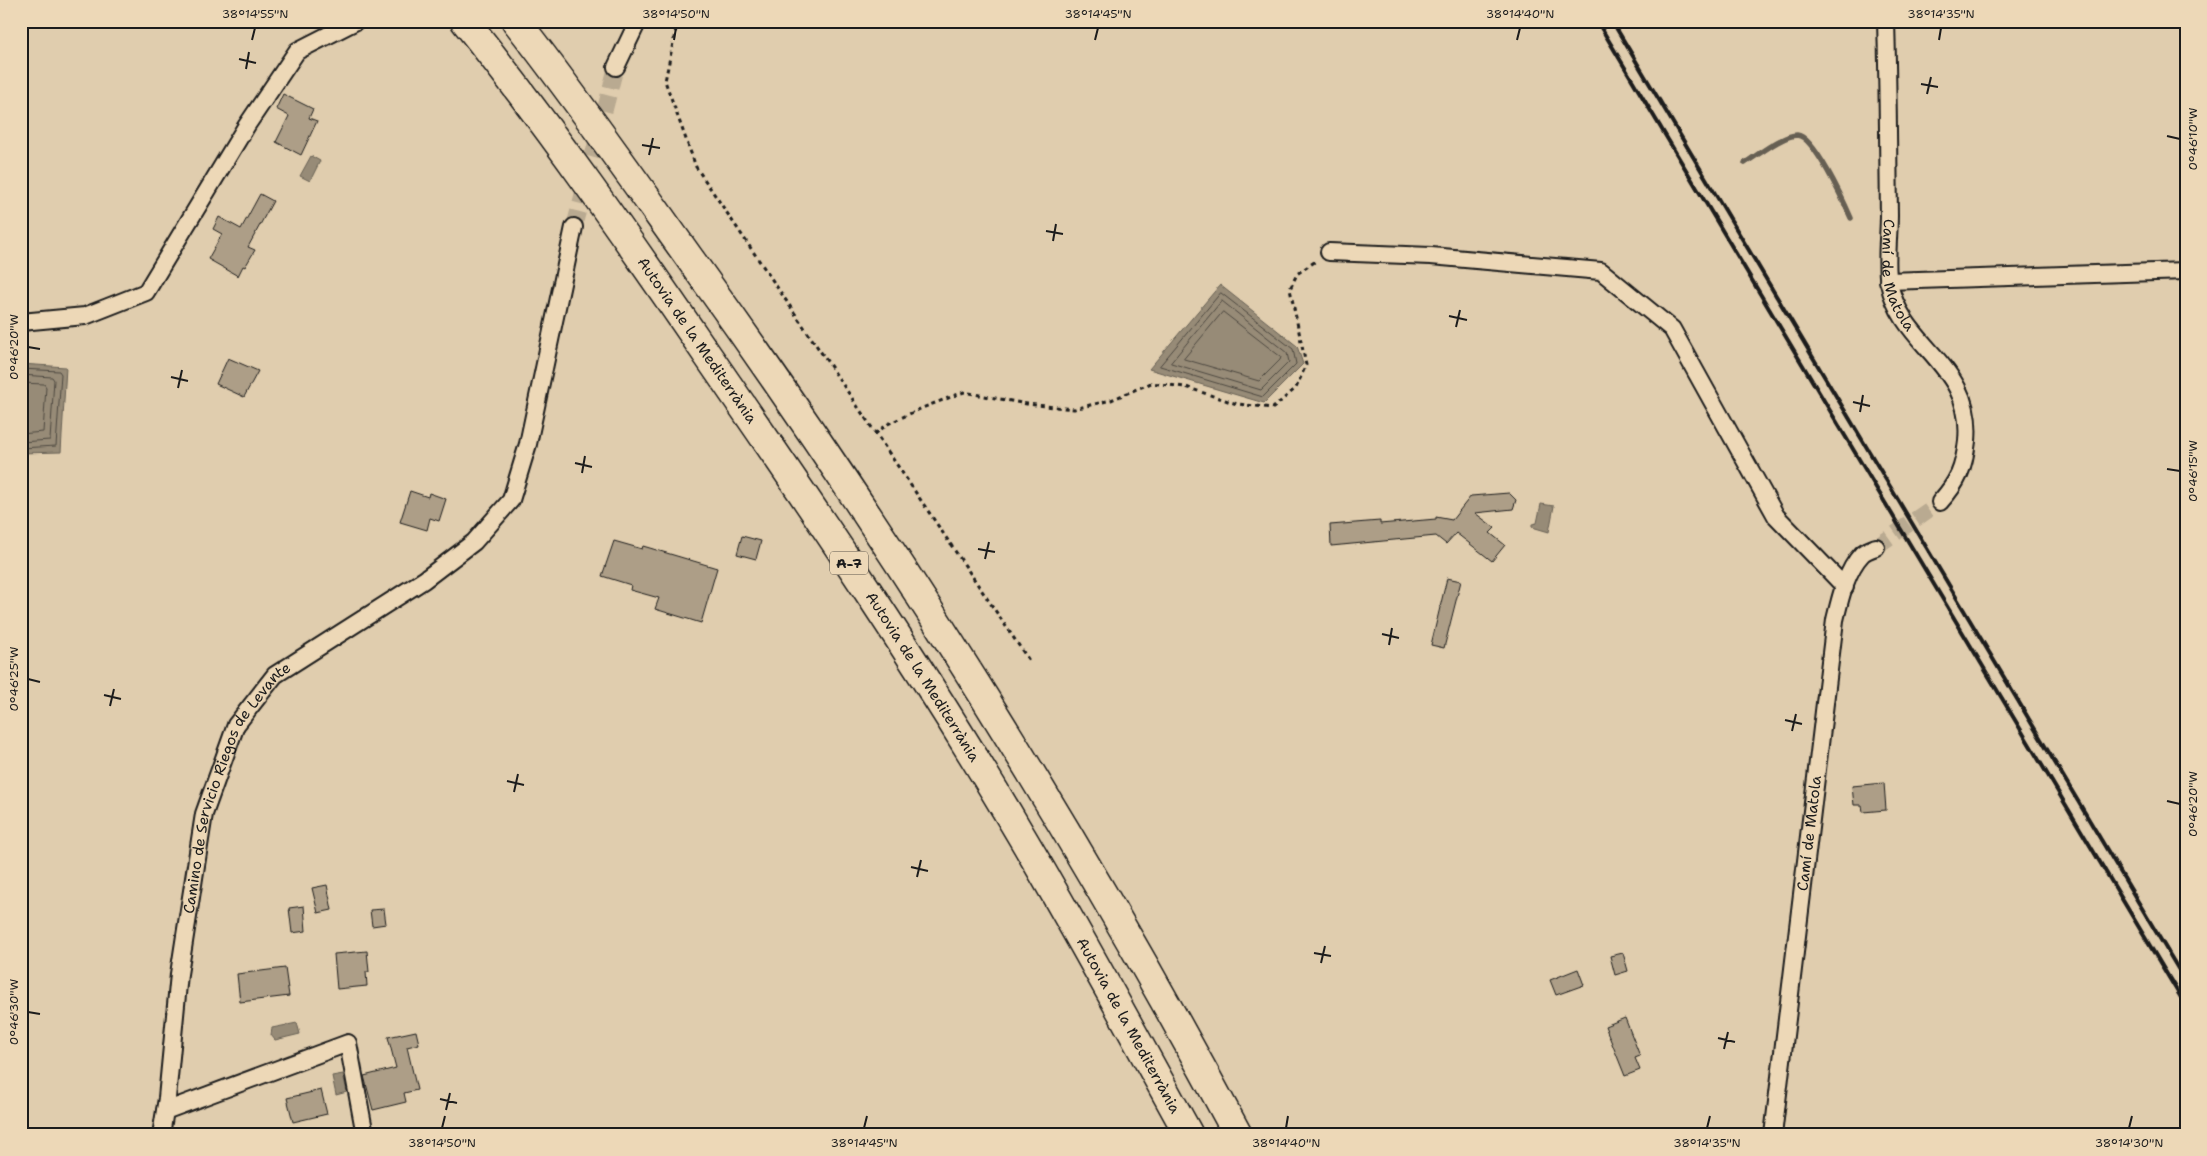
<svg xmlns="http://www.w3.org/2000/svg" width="2207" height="1156" font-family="'Shantell Sans',sans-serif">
<rect width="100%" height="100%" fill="#e0cdae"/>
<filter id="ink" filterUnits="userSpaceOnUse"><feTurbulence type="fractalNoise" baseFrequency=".02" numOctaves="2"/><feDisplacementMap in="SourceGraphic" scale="10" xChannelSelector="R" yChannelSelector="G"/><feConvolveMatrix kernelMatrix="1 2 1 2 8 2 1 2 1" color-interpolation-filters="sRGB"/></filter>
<g filter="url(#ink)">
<!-- water -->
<g fill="#978b77" stroke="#665f53">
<polygon points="311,156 320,161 310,181 300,176"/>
<polygon points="1220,285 1297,346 1303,364 1264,403 1149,369"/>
<polygon points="21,364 66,367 61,452 21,453"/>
<polygon points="1541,504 1554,506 1549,532 1532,527 1532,524 1537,523"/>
<polygon points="297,1023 300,1034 275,1040 271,1035 272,1028"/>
<polygon points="343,1074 347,1092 336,1095 332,1076"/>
</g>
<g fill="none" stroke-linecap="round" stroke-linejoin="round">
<!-- shore -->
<g stroke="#4d4840" stroke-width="1">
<polygon points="1221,293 1293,349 1296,364 1263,397 1160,366"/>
<polygon points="1222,301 1287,353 1289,362 1261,390 1171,363"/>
<polygon points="1223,312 1281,357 1280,360 1259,381 1184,359"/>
<polyline points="21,369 59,371 61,374 56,446 21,448"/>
<polyline points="21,375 52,377 54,380 50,440 21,442"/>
<polyline points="21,383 44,384 46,387 43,432 21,434"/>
</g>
<!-- stream -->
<path stroke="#665f53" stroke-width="5.5" d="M1745,163C1758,155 1783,135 1797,135C1814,136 1844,202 1851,218"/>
</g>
<!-- building -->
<g fill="#ad9e87" stroke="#1c1c1c">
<polygon points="283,94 313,109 309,118 317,121 301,155 276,142 289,116 276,109"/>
<polygon points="260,194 273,201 248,247 255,250 245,267 243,266 238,276 208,259 222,234 213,229 219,217 241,229"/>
<polygon points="228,358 258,371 244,397 216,384"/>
<polygon points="410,491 428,497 429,493 446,499 439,521 430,518 427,530 400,522"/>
<polygon points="1509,493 1516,500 1513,509 1475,513 1495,528 1490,533 1505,545 1492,561 1456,533 1446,544 1436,536 1331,546 1330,525 1380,521 1380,524 1436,519 1436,517 1452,520 1471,496"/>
<polygon points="742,536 761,541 756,559 737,554"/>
<polygon points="614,541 642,549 643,546 717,568 701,623 655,609 659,598 630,590 631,585 602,576"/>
<polygon points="1447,578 1461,581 1444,648 1431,645"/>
<polygon points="1884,783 1886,810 1863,812 1862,805 1854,805 1852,786"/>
<polygon points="327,885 332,910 318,913 312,888"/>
<polygon points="304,906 306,931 292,933 289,908"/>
<polygon points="384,909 386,924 372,926 370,910"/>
<polygon points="367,951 369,972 366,972 367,986 337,989 334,954"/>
<polygon points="1623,953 1628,971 1615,975 1610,956"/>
<polygon points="285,968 289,996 240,1002 237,974"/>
<polygon points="1578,969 1584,985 1556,995 1550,980"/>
<polygon points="1625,1018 1640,1056 1635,1058 1640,1070 1625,1076 1605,1026"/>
<polygon points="416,1031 419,1044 407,1047 417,1090 404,1093 406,1102 373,1110 364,1076 396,1068 388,1037"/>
<polygon points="321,1090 327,1114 293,1122 287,1098"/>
</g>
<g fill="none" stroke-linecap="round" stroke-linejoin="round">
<!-- minor-tunnel -->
<g stroke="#b9aa91" stroke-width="16" stroke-dasharray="16 8" stroke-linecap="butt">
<polyline points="574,227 616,67"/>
<polyline points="1876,547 1940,502"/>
</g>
<defs>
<g id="minor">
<path id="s1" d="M1886,21C1888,86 1888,150 1889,215C1889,234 1885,266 1889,283C1902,348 1974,364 1967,441C1964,468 1958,482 1940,502"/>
<polyline points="616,67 638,21"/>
<polyline points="1329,252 1431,256 1601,271 1672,329 1776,516 1845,587"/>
<polyline points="1888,281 2186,271"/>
<polyline points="21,322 85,316 146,292 247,125 297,51 356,21"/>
<polyline points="165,1111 348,1043 365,1135"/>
<path id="s2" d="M161,1135L167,1098L179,974L204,814L236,725L275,675L424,580L474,542L511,500L528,444L574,227"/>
<path id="s3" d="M1773,1135L1835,620C1840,599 1846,571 1862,554C1865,551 1871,549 1876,547"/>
</g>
<g id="motorway">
<path id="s4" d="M465,21C551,129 630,242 708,356C816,512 923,669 1019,832C1078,931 1133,1034 1189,1135"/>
<path d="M516,21C578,100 635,182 693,263C893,541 1076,833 1238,1135"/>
</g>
</defs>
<!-- minor casing -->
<use href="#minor" stroke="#1c1c1c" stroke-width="20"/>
<!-- motorway casing -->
<use href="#motorway" stroke="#1c1c1c" stroke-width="31"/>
<!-- path -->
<g stroke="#1c1c1c" stroke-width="3" stroke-dasharray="4 4" stroke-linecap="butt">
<polyline points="679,21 677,24 665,81 696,167 1030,662"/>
<polyline points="875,434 888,424 922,408 964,392 1027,404 1074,409 1111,400 1151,383 1186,387 1237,404 1273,408 1296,388 1306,365 1290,289 1297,274 1316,261"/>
</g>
<!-- minor -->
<use href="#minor" stroke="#edd8b7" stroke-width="16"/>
<!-- motorway -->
<use href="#motorway" stroke="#edd8b7" stroke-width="28"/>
<!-- rail -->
<g stroke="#1c1c1c" stroke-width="4">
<polyline points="1597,21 2186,1006"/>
<polyline points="1612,21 2186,982"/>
</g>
</g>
</g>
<!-- ticks -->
<path fill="none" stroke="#1c1c1c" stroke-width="2" d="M252,40L255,28M674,40L676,28M1095,40L1098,28M1517,40L1520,28M1939,40L1941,28M239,59L256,63M246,69L249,52M1921,84L1938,87M1927,94L1931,77M2167,136L2180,139M642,145L660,148M649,155L653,138M1046,231L1063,234M1053,241L1056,224M1449,316L1467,320M1456,327L1460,310M28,347L40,349M171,377L188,381M178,388L182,370M1853,402L1870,406M1860,412L1863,395M575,463L592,467M2167,469L2180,471M582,473L585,456M978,549L995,552M985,559L989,542M1382,634L1399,638M1389,645L1392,628M28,679L40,682M104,695L121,699M110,706L114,689M1785,720L1802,724M1792,731L1796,714M507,781L524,785M514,792L518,774M2167,801L2180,804M911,867L928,871M917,877L921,860M1314,953L1331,956M1321,963L1325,946M28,1012L40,1014M1718,1038L1735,1042M1724,1049L1728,1032M440,1099L457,1103M446,1110L450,1093M442,1128L445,1116M864,1128L867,1116M1286,1128L1288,1116M1707,1128L1710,1116M2129,1128L2132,1116"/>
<g text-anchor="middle" stroke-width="4" stroke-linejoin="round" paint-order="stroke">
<!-- shield labels -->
<rect fill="#edd8b7" stroke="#5b544a" stroke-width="1" x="830" y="551.5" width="38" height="23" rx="4"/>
<g font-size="14" font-weight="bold" fill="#1c1c1c">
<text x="849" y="568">A-7</text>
</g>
<!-- street labels -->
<g font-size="15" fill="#1c1c1c" stroke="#edd8b7">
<text dy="5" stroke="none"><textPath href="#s1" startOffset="256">Camí de Matola</textPath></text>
<text dy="5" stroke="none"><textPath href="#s4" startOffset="395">Autovia de la Mediterrània</textPath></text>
<text dy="5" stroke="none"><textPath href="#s4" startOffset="800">Autovia de la Mediterrània</textPath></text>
<text dy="5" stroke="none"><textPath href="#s2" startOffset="361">Camino de Servicio Riegos de Levante</textPath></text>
<text dy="5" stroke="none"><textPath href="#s3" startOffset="304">Camí de Matola</textPath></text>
<text dy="5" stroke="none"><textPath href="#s4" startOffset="1205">Autovia de la Mediterrània</textPath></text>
</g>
</g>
<!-- margin -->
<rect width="2207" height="1156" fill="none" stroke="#edd8b7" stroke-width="55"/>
<rect x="28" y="28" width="2152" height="1100" fill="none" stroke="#1c1c1c" stroke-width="2"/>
<g font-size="12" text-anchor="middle" fill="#1c1c1c">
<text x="255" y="18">38°14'55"N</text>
<text x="676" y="18">38°14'50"N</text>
<text x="1098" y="18">38°14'45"N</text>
<text x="1520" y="18">38°14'40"N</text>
<text x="1941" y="18">38°14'35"N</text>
<text transform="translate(2193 139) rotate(-90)" y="4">0°46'10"W</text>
<text transform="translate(14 347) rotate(-90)" y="4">0°46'20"W</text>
<text transform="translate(2193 471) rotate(-90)" y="4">0°46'15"W</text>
<text transform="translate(14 679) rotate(-90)" y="4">0°46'25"W</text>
<text transform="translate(2193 804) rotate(-90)" y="4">0°46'20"W</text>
<text transform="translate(14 1012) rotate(-90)" y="4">0°46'30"W</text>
<text x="442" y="1147">38°14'50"N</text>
<text x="864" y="1147">38°14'45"N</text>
<text x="1286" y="1147">38°14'40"N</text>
<text x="1707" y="1147">38°14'35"N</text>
<text x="2129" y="1147">38°14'30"N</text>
</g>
</svg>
